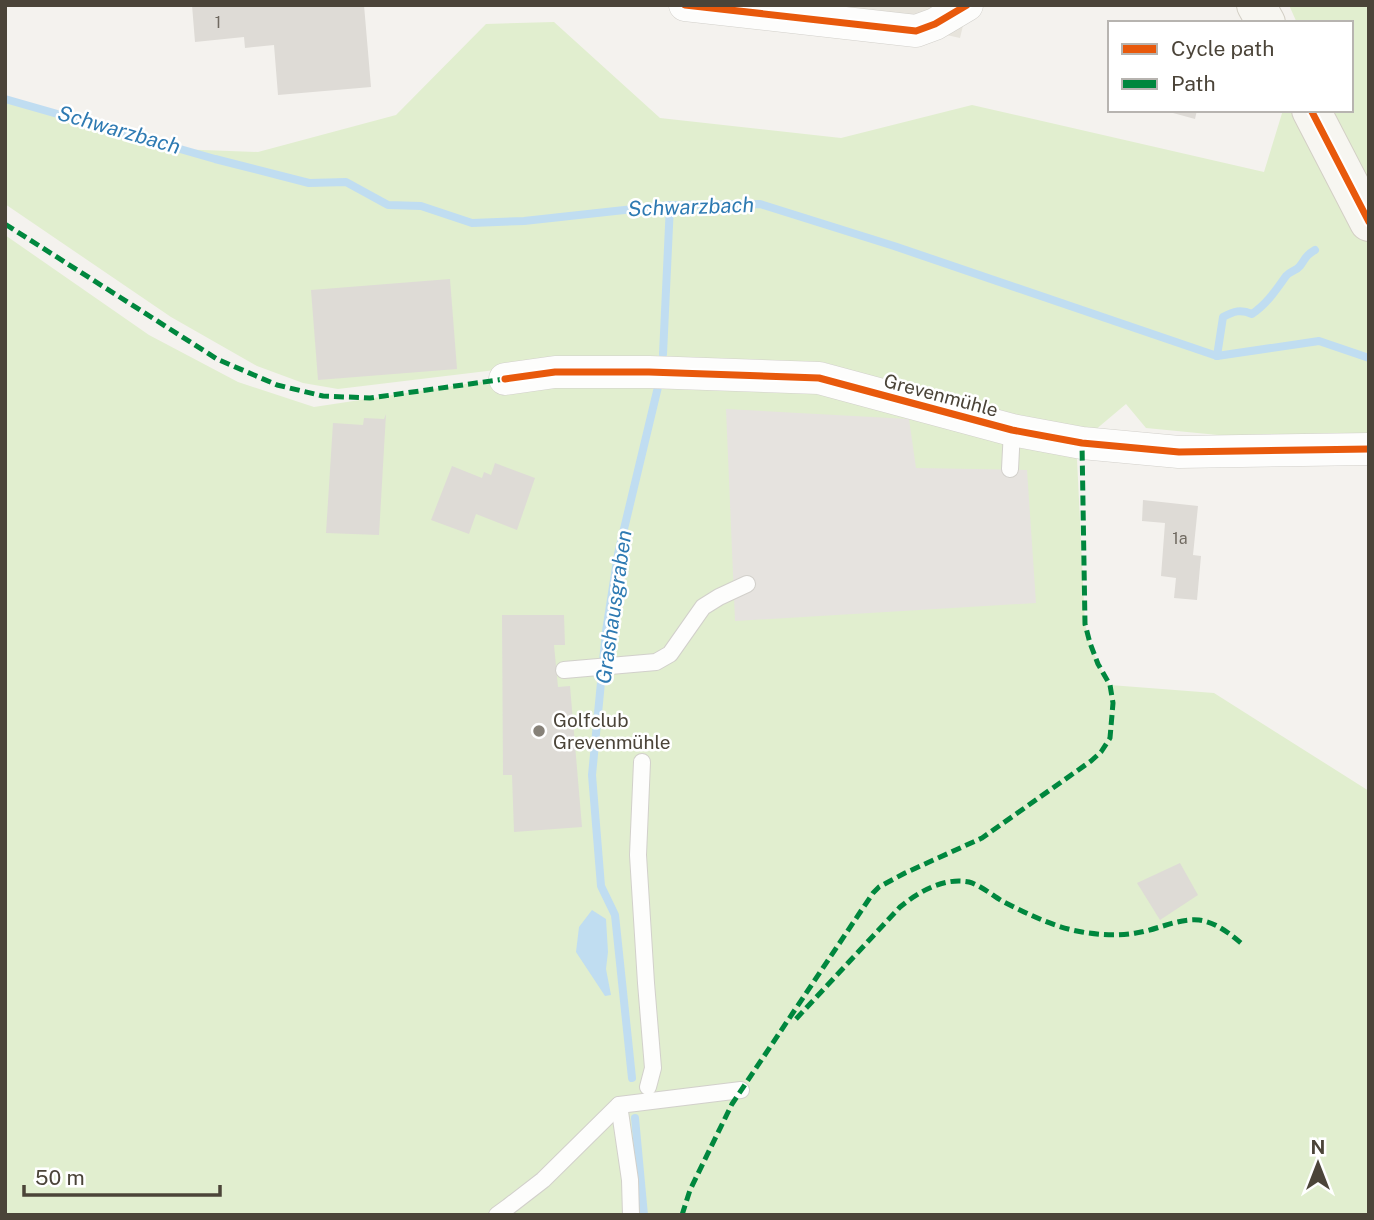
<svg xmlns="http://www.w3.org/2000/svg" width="1374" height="1220" font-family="'Public Sans',sans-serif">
<rect width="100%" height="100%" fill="#f4f2ee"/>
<!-- residential -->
<polygon fill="#e7e4dc" points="813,5 968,5 960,38"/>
<!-- green -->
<g fill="#e1eecf">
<polygon points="1289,5 1369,5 1369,438 1312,444 1146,428 1126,404 1088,436 822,362 554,363 338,389 303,383 257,366 171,317 5,204 5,100 176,149 258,152 396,115 486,24 554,22 660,118 841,138 972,105 1264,172 1283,110 1351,110 1351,23 1297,23"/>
<path d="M5,235L149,335L238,382L314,407L551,371L735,365L1076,438L1085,624C1090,646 1098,665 1110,685L1214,693L1369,791V1215H5Z"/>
</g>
<!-- parking -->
<polygon fill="#e6e3df" points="726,409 909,419 916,468 1027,470 1036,603 735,621"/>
<!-- water -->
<polygon fill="#c0ddf1" points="592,910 606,919 608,952 606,969 611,995 605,996 576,952 579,927"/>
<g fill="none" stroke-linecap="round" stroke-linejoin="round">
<!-- stream -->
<g stroke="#c0ddf1" stroke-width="8">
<polyline points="5,99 215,159 309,183 346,182 388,205 421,206 472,223 524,221 670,205 760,204 894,246 1217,356 1319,341 1369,358"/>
<polyline points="663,354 670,205"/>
<path d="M1217,356L1223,317C1234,311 1241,309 1252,314C1267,304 1276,290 1286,276C1290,271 1296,271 1300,266C1306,258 1305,256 1315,250"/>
<polyline points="632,1078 615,915 601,886 592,775 606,631 618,554 658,387"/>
<polyline points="635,1118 644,1215"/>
</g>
</g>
<!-- building -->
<g fill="#dedbd6">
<polygon points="192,5 364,5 371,87 278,95 274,45 245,48 244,37 195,42"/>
<polygon points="1162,110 1197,110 1195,119"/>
<polygon points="450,279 457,369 318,380 311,290"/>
<polygon points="386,414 379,535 326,533 333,423 363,425 364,418 384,419"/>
<polygon points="495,463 535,478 517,530 476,514 469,534 431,520 452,466 482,478 484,472 491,475"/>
<polygon points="1143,500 1198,506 1193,555 1201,556 1197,600 1174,598 1176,578 1161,576 1165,523 1142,521"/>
<polygon points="502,615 564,615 565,645 554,645 558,687 570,686 582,827 514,832 512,775 503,775"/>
<polygon points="1180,863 1198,895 1160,920 1137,883"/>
</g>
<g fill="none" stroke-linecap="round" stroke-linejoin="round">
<defs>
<g id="lane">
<polyline points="1010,469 1012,430"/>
<polyline points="564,670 656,662 670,654 703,607 719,597 747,584"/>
<polyline points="642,762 638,855 646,983 653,1068 648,1087"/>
<polyline points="619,1105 630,1180 631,1215"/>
<polyline points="497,1215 508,1207 543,1180 619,1105 741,1090"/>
</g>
<g id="street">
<polyline points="685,5 916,31 935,24 967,5"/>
<polyline points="505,379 555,372 649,372 819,378 1012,430 1082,443 1179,452 1369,449"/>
</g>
<g id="secondary">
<polyline points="1256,5 1266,23"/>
<polyline points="1311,110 1369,222"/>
</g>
</defs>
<!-- lane casing -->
<use href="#lane" stroke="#d2d0cb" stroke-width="18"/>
<!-- street casing -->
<use href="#street" stroke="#d2d0cb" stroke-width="33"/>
<!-- secondary casing -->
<use href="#secondary" stroke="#d3cfc5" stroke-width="40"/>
<!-- lane -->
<use href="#lane" stroke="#fdfdfc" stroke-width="16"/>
<!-- street -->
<use href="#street" stroke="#fdfdfc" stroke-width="32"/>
<!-- secondary -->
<use href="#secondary" stroke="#f7f6f1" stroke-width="38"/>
<!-- quiet -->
<g stroke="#00873e" stroke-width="5" stroke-dasharray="10 5" stroke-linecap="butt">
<polyline points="5,224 217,359 277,385 323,396 370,398 505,379"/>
<path d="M796,1019L900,907C918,892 944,877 969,882C980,885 992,895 1002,901C1028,914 1053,927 1082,932C1099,935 1119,936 1136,933C1157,930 1178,918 1199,920C1215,922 1229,933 1241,943"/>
<polyline points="682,1215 690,1190 732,1104 873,893 879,887 905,873 982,838 1091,761 1101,752 1110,738 1113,703 1110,685 1098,664 1090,643 1085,624 1082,443"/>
</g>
<defs>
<g id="cycleway">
<polyline points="685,5 916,31 935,24 967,5"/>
<polyline points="1311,110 1369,222"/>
<polyline points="505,379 555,372 649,372 819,378 1012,430 1082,443 1179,452 1369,449"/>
</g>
</defs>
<!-- cycleway casing -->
<use href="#cycleway" stroke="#fff" stroke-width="11"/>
<!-- cycleway -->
<use href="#cycleway" stroke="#e8590c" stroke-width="7"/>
</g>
<!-- markers -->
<circle fill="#868178" stroke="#fff" stroke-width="2.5" cx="539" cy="731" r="7"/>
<g text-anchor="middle" stroke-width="5" stroke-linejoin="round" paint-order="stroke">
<!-- number labels -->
<g font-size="16" fill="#706a61">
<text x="218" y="28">1</text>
<text x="1180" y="544">1a</text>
</g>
<!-- street labels -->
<g font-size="19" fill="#4b4439" stroke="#fff">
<text transform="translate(941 395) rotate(15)" y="7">Grevenmühle</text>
</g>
<!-- poi labels -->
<g font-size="19" fill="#4b4439" stroke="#fff" text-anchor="start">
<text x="553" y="727">Golfclub<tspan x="553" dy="22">Grevenmühle</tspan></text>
</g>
<!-- water labels -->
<g font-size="21" font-style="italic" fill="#2e7ab2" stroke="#fff">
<text transform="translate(119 130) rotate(16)" y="7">Schwarzbach</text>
<text transform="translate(691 207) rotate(-2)" y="7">Schwarzbach</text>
<text transform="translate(614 607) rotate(-82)" y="7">Grashausgraben</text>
</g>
</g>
<!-- border -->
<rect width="1374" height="1220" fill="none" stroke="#4b4439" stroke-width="14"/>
<!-- legend -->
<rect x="1108" y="21" width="245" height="91" fill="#ffffff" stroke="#b7b4b0" stroke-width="2"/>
<rect x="1122" y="44" width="35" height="10" fill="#e8590c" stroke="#b7b4b0" stroke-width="2"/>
<text x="1171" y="56" font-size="21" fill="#4b4439">Cycle path</text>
<rect x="1122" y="79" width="35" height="10" fill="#00873e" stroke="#b7b4b0" stroke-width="2"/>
<text x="1171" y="91" font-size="21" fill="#4b4439">Path</text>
<!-- north arrow -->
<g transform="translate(1318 1164)" stroke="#ffffff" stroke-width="5" paint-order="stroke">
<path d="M0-5L12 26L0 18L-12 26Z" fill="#4b4439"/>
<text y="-10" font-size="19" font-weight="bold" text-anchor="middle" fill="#4b4439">N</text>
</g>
<!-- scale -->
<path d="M24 1185v10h196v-10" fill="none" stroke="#4b4439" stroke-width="3.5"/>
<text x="35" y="1185" font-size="21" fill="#4b4439" stroke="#ffffff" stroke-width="5" paint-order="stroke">50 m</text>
</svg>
